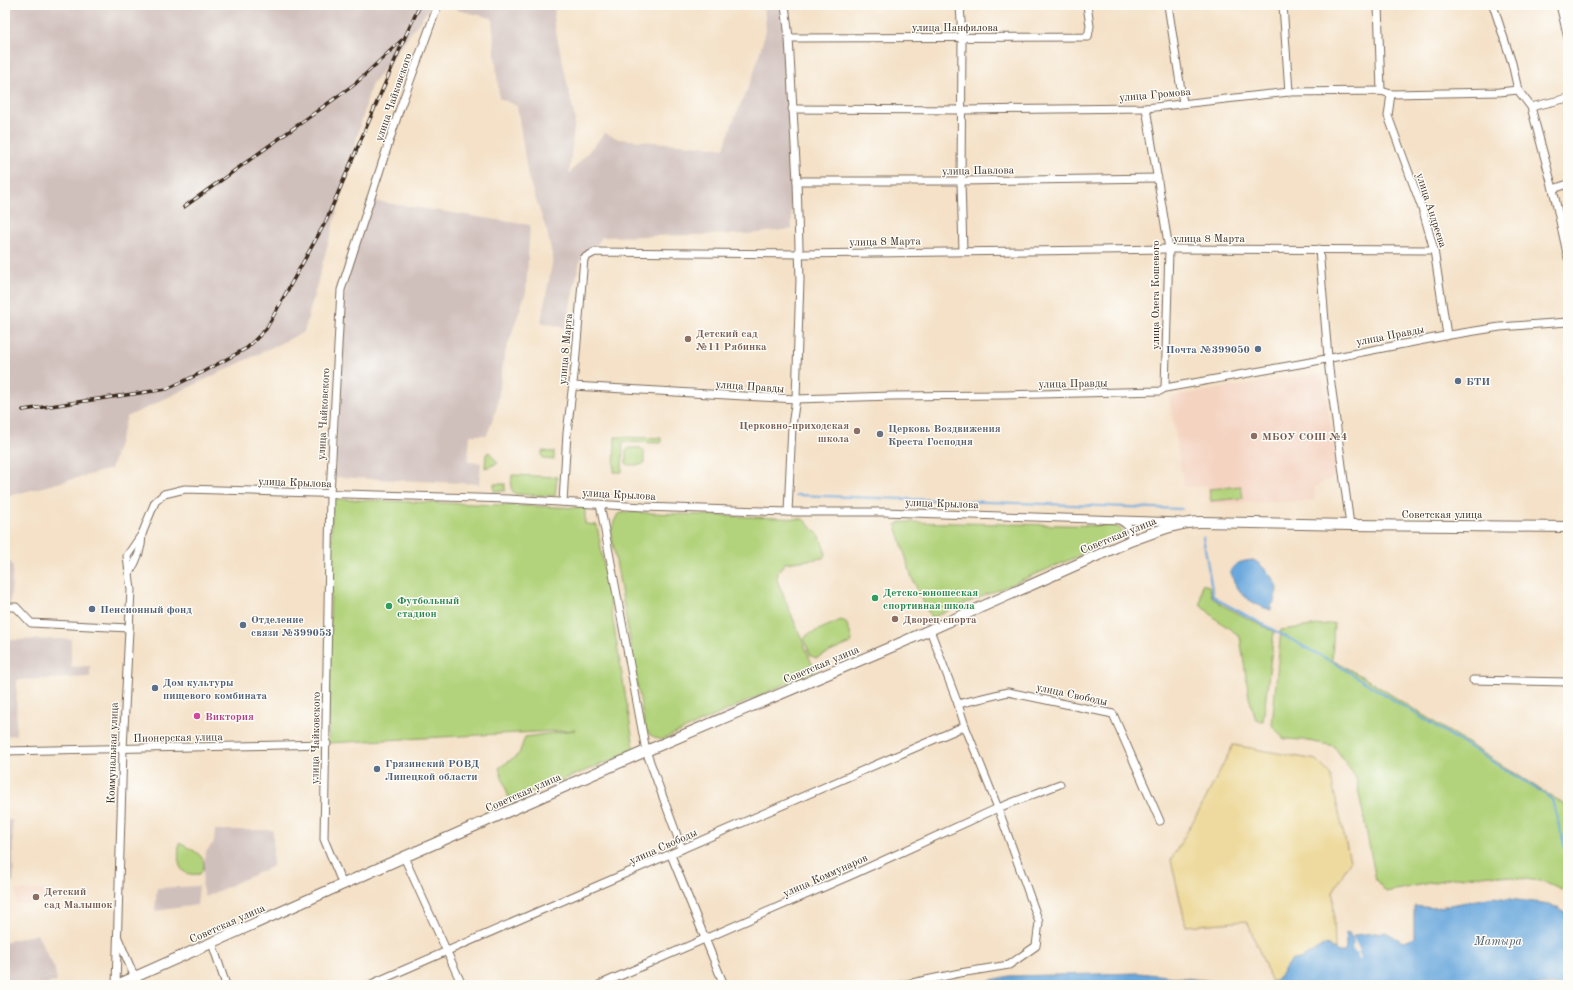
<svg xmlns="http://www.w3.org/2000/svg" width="1573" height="990" font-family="'Old Standard TT',serif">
<rect width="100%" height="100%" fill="#fdfcf7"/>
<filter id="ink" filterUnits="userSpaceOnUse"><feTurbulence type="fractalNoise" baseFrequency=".025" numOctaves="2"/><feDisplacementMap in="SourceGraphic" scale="8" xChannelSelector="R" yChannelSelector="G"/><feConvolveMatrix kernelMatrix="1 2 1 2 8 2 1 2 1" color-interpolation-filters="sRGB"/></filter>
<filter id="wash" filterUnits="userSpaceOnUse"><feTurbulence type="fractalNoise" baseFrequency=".012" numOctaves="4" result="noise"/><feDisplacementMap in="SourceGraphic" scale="16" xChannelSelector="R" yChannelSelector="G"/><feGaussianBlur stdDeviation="0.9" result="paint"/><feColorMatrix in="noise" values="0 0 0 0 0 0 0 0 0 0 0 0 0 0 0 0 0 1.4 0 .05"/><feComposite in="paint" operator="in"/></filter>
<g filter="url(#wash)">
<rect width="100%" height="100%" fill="#f4e1c7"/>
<!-- built -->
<g fill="#f4d3c1">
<polygon points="1322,373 1338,475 1314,487 1315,501 1210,504 1207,486 1184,487 1169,397"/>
<rect x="16" y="890" width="39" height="14"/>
</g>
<!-- industrial -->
<g fill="#d0c0bc">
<polygon points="5,5 432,5 371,86 304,332 127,417 111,469 5,497"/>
<polygon points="456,5 555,5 554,23 575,119 569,174 605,133 619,139 724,148 732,124 753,76 766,30 764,5 781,5 788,76 792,229 750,234 602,237 589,256 581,257 565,328 541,322 553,259 547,232 528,177 517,106 499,98 492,18 457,10"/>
<polygon points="367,200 530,225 526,292 504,356 497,407 487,435 470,435 468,462 481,463 479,484 335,477 342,305"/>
<polygon points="5,554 13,566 10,604 5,604"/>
<polygon points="71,639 71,667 90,666 90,677 17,680 16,735 5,736 5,640"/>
<polygon points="5,820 12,820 14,882 5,883"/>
<polygon points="215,830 273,830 273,866 205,897 202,888 205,853 214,842"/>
<polygon points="199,886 197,905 155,911 157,888"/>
<polygon points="37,934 55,969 57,982 40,985 5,985 5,942"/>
</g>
<!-- green -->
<g fill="#b2d37b" stroke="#767e4c">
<polygon points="615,437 661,438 661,443 623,442 622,472 614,472"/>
<polygon points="629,448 641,448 644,451 644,463 641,465 628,465 626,463 626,451"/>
<polygon points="542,451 554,452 554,460 543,459 542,456"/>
<polygon points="489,452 498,463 485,468 486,454"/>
<polygon points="512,475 557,477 555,496 515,494 511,488"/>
<rect x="494" y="484" width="11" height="7"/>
<polygon points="1241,486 1243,498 1211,501 1209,489"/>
<polygon points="332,499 585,508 585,524 597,525 634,747 627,754 510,801 499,768 519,754 525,737 575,730 328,743"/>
<polygon points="627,512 803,519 820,536 826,554 823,558 785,563 778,572 777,580 815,671 661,740 650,735 645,728 611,532 614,522 618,514"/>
<path d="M901,522L1114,526C1135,532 1110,542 1103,546L931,618L912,578L896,525Z"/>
<polygon points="1202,584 1209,586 1212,597 1222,605 1274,632 1263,721 1256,720 1249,697 1240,636 1217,620 1200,604"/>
<polygon points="841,620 846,622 852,639 851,643 816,658 811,656 804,640 807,635"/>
<polygon points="1334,623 1332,660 1363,677 1568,807 1568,892 1546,882 1496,875 1458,877 1386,892 1376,880 1356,778 1334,746 1303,740 1284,739 1272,725 1281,630"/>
<path d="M179,843C191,849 213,857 200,874C176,877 178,861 179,843Z"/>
</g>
<!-- sand -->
<polygon fill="#eeda9e" stroke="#94825e" points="1233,745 1316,760 1330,774 1350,861 1333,892 1336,972 1273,985 1247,921 1186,926 1171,860 1205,800"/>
<!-- water -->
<g fill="#6ba8dd" stroke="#53697e">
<path d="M1253,560C1260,562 1277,581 1277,589C1277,594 1274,595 1275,601L1271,606V610C1249,603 1238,594 1230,572C1234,562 1244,561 1253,560Z"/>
<path d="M1493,897L1550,904L1568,914V985H968L1010,976L1139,973L1230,983L1269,985L1279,977L1290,961L1303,958L1323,945L1329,946L1331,949L1334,948L1338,952H1345C1347,946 1345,939 1346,933H1349L1352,938H1354V935L1386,932L1403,942L1414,938V906L1434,908Z"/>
</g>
<!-- pier -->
<polygon fill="#f4e1c7" points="1353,937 1360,951 1358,952 1360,959 1358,959 1356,954 1358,953 1357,952 1354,953 1352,946 1354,945"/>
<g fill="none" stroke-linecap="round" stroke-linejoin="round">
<!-- stream -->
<g stroke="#6ba8dd" stroke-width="2">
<polyline points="796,495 1182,509"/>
<polyline points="1203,537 1213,595 1218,600 1336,664 1546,795 1552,800 1568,859"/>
</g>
</g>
</g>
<g filter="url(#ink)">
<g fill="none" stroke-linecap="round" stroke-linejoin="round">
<defs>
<g id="street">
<polyline points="785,5 789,38 797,181 800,280 796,398 792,426 788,512"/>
<polyline points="960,5 962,38 961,181 963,251"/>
<polyline points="1168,5 1183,103"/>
<polyline points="1283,5 1289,92"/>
<polyline points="1378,5 1381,91"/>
<polyline points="1493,5 1512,63 1518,90 1531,107 1553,189 1568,258"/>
<polyline points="1560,5 1568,38"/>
<polyline points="789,38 1088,37 1090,26 1087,5"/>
<polyline points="1391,94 1388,116 1423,211 1434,250 1447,335"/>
<polyline points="1531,107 1568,98"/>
<polyline points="1146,108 1169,249 1165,388"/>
<polyline points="792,109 963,110 1146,108 1289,92 1381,91 1391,94 1499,92 1518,90"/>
<polyline points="797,181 961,181 1158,178"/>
<polyline points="1553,189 1568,184"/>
<polyline points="1319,249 1329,369 1350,525"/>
<polyline points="573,386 796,399 892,396 1005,395 1160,391 1165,388 1182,385 1305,363 1450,335 1500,327 1568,322"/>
<polyline points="563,502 567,433 575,366 584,258 595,252 798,254 1169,249 1434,250"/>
<polyline points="600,504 646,751 682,849"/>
<path d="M1121,521C1130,526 1132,531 1130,541"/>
<path d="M129,573C138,560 142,549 142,534"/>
<polyline points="5,607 16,607 31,623 129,628"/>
<polyline points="1473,680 1568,682"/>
<polyline points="958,704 1008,692 1113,714 1160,821"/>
<polyline points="5,751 327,744"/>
<polyline points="671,855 724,985"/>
<polyline points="404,857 462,985"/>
<polyline points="343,885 324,839 330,494 341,290 399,111 438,5"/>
<polyline points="118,938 138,985"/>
<polyline points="212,943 226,985"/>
<polyline points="116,985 123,749 131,590 127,556 142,534 155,502 164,494 185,489 508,499 644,507 788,512 884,512 1181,522"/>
<polyline points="369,985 965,726"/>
<polyline points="599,985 856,873 998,808 1060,784"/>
<polyline points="902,985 960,973 1009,965 1036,946 1039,922 998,808 965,726 958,704 930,630"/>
</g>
<path id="secondary" d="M117,985L404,857L646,751L896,645L1130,541C1153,533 1177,522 1201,522L1350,525L1568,527"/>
</defs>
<!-- street casing -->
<use href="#street" stroke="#7c6a59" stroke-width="9"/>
<!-- secondary casing -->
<use href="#secondary" stroke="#7c6a59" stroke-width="12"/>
<!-- street -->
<use href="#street" stroke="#fff" stroke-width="7"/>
<!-- secondary -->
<use href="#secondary" stroke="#fff" stroke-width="10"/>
<defs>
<g id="rail">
<polyline points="184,207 355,84 402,40"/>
<polyline points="23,410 167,389 203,372 247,348 266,329 326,221 405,37 420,5"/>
</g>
</defs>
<!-- rail casing -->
<use href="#rail" stroke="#3b2a1e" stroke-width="3.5"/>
<!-- rail -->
<use href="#rail" stroke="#fdfcf7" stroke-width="2" stroke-dasharray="6" stroke-linecap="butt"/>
</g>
</g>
<!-- markers -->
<g fill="#8d6e63" stroke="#fdfcf7" stroke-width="1.5">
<circle cx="688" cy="339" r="4"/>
<circle cx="857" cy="431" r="4"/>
<circle cx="1254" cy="436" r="4"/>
<circle cx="895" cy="619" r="4"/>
<circle cx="36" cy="897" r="4"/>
</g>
<g fill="#5c6f8a" stroke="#fdfcf7" stroke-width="1.5">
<circle cx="1258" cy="349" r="4"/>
<circle cx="1458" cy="381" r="4"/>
<circle cx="92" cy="609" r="4"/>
<circle cx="243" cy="625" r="4"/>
<circle cx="155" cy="688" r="4"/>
<circle cx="377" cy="769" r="4"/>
</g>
<circle fill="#6b7280" stroke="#fdfcf7" stroke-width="1.5" cx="880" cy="434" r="4"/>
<g fill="#2e9e5b" stroke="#fdfcf7" stroke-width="1.5">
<circle cx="875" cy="598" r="4"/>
<circle cx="389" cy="606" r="4"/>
</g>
<circle fill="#d1479c" stroke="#fdfcf7" stroke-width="1.5" cx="197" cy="716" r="4"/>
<g text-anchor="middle" stroke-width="3" stroke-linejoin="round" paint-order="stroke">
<!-- street labels -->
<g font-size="11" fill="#3b2a1e" stroke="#fdfcf7">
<text x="955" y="31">улица Панфилова</text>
<text transform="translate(1155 94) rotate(-5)" y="4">улица Громова</text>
<text transform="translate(393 97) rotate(-71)" y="4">улица Чайковского</text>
<text transform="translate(978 170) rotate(-1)" y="4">улица Павлова</text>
<text transform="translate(1432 210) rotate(72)" y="4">улица Андреева</text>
<text x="1209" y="242">улица 8 Марта</text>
<text transform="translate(885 241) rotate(-1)" y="4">улица 8 Марта</text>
<text transform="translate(1155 295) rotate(-90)" y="4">улица Олега Кошевого</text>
<text transform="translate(1390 335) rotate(-11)" y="4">улица Правды</text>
<text transform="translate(565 349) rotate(-85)" y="4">улица 8 Марта</text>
<text transform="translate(1073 383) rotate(-1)" y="4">улица Правды</text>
<text transform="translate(750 386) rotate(4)" y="4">улица Правды</text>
<text transform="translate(323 414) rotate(-87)" y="4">улица Чайковского</text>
<text transform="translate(295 482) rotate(2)" y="4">улица Крылова</text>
<text transform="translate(619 494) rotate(3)" y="4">улица Крылова</text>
<text transform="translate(942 503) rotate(2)" y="4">улица Крылова</text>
<text x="1442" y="518">Советская улица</text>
<text transform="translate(1118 535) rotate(-22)" y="4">Советская улица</text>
<text transform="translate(821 664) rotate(-23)" y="4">Советская улица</text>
<text transform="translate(1072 694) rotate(12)" y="4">улица Свободы</text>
<text transform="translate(178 737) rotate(-1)" y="4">Пионерская улица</text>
<text transform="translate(315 738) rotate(-89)" y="4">улица Чайковского</text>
<text transform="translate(112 753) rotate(-88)" y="4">Коммунальная улица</text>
<text transform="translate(523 792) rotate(-24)" y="4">Советская улица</text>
<text transform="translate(663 846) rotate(-24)" y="4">улица Свободы</text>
<text transform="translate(825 875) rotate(-24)" y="4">улица Коммунаров</text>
<text transform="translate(227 923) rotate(-24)" y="4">Советская улица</text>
</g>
<!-- education labels -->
<g font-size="11" font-weight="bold" fill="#785e54" stroke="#fdfcf7" text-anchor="start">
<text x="696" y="337">Детский сад<tspan x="696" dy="13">№11 Рябинка</tspan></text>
<text x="849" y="429" text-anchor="end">Церковно-приходская<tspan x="849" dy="13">школа</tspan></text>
<text x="1262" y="440">МБОУ СОШ №4</text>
<text x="903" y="623">Дворец спорта</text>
<text x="44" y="895">Детский<tspan x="44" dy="13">сад Малышок</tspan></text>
</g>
<!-- service labels -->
<g font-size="11" font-weight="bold" fill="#4e5e75" stroke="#fdfcf7" text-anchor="start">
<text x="1250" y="353" text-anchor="end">Почта №399050</text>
<text x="1466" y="385">БТИ</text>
<text x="100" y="613">Пенсионный фонд</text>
<text x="251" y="623">Отделение<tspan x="251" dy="13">связи №399053</tspan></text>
<text x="163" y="686">Дом культуры<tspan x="163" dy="13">пищевого комбината</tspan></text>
<text x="385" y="767">Грязинский РОВД<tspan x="385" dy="13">Липецкой области</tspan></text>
</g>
<!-- worship labels -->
<g font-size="11" font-weight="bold" fill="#5b616d" stroke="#fdfcf7" text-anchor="start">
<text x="888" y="432">Церковь Воздвижения<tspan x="888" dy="13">Креста Господня</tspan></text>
</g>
<!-- leisure labels -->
<g font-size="11" font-weight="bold" fill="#27864d" stroke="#fdfcf7" text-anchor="start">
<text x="883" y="596">Детско-юношеская<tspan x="883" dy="13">спортивная школа</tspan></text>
<text x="397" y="604">Футбольный<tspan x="397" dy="13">стадион</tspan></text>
</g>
<!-- hotel labels -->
<g font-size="11" font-weight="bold" fill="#b23c85" stroke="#fdfcf7" text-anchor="start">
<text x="205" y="720">Виктория</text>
</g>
<!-- water labels -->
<g font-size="12" font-style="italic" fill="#4e5c6a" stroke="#fdfcf7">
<text x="1498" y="945">Матыра</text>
</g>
</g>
<!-- margin -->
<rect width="1573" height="990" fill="none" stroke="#fdfcf7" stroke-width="20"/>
</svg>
